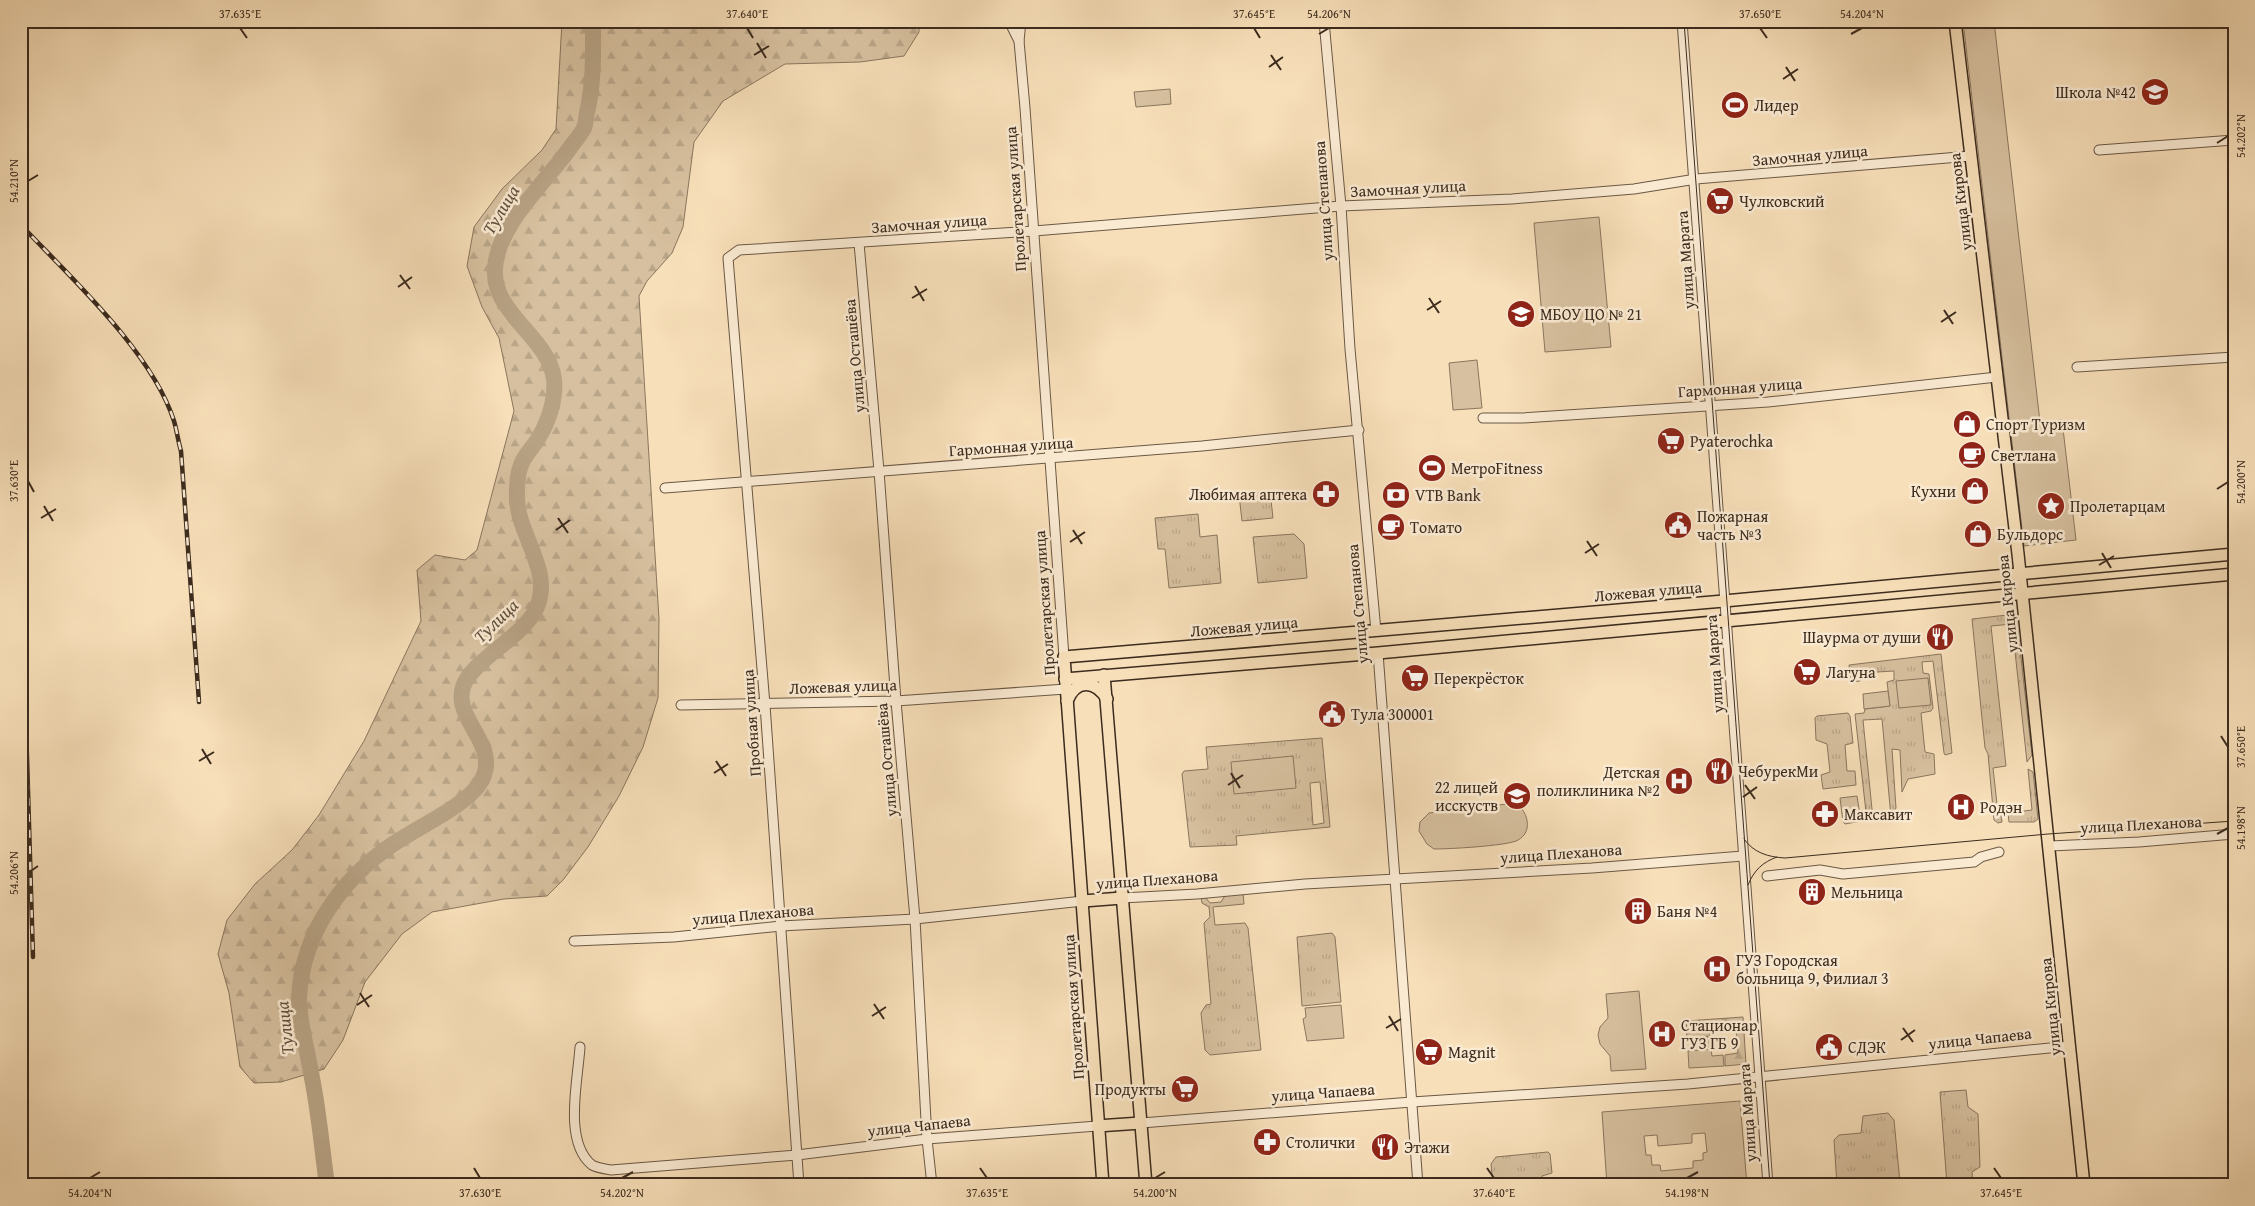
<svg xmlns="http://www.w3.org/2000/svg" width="2255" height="1206" font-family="'Gentium Book Plus',serif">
<defs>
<pattern id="grass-tufts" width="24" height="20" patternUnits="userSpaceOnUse" patternTransform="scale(1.25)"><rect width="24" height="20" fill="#d7c09f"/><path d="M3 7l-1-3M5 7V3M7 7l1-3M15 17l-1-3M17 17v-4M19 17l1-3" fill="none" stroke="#b9a588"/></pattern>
<pattern id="forest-firs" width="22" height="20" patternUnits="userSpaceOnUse" patternTransform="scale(1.25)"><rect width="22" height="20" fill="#d7c09f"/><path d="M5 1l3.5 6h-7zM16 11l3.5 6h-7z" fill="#b9a588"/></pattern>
</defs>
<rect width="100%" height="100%" fill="#f7dfb9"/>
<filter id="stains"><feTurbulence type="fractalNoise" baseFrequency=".004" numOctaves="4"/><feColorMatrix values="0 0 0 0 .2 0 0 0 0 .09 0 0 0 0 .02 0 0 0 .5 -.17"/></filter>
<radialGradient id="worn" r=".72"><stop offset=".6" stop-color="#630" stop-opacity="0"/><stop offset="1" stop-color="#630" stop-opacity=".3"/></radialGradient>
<!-- grass -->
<g fill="url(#grass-tufts)" stroke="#8a765e" fill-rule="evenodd">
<polygon points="1270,491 1273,518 1242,521 1239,495"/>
<polygon points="1198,514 1200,537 1217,535 1221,583 1169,588 1165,549 1158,549 1155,518"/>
<polygon points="1294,534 1304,544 1307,578 1258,583 1253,537"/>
<polygon points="2016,614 2032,755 2027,762 2012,624 1991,626 2006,766 1993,768 1998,813 2001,814 2002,822 1998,823 1994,820 1988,754 1985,748 1972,619"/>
<polygon points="1941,654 1952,753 1945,755 1944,753 1933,661 1922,662 1923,673 1929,674 1933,708 1931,711 1921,713 1925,752 1934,754 1935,774 1908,779 1902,792 1900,750 1892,749 1896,808 1891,817 1882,719 1863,720 1873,819 1867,821 1855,714 1864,713 1865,709 1890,706 1887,682 1894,680 1894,671 1860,673 1860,681 1851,682 1849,665"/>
<polygon points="1848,713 1850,716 1853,743 1845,745 1847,771 1855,771 1856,785 1823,789 1821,775 1830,772 1827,744 1816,740 1815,718 1817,716"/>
<path d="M1322,738L1330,827L1236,836L1237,845L1190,847L1182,774L1184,771L1208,769L1206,747ZM1320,782L1324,823L1313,825L1310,783Z"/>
<polygon points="2028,769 2033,772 2038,819 2034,822 2009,822 2008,813 2032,810"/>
<polygon points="1857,796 1861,821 1845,824 1843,822 1840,798"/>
<polygon points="1243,893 1244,904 1213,907 1215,925 1245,923 1248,928 1261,1050 1210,1055 1205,1050 1201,1013 1206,1005 1211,1004 1204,923 1210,917 1209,907 1202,903 1201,897 1205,897 1210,903 1221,902 1226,894"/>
<polygon points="1332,933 1335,937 1341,1002 1302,1006 1297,937"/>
<polygon points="1966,1090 1968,1107 1978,1114 1980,1167 1972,1172 1973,1185 1947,1185 1940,1092"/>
<polygon points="1888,1113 1894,1120 1900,1183 1902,1185 1837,1185 1834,1140 1839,1135 1861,1133 1863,1116"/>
<polygon points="1548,1152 1550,1154 1552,1173 1542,1176 1543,1185 1493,1185 1491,1164 1496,1157"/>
</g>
<!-- forest -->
<g fill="url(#forest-firs)" stroke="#8a765e">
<polygon points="562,21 919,21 919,32 904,56 860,62 785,64 723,101 694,142 683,227 672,253 647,281 639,296 659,619 658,698 643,747 619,796 588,847 563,880 547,896 504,899 432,912 402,934 365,982 343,1040 324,1069 281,1082 254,1083 240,1067 229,993 218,954 227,920 255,884 292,850 319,815 364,741 421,621 417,570 435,555 465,560 477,550 514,411 499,338 482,307 467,266 474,227 502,189 542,150 556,129"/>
<polygon points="1743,1017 1746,1064 1725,1066 1725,1055 1738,1053 1736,1029 1710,1030 1710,1036 1687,1038 1686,1021"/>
<polygon points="1710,1037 1711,1047 1697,1048 1697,1038"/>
</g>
<!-- park -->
<g fill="#d7c09f" stroke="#8a765e" fill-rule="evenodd">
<polygon points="1963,21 1994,21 2040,422 2062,420 2076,540 2024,546"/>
<polygon points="1170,89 1171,104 1136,107 1134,92"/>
<polygon points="1599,217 1611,347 1545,352 1534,223"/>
<polygon points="1477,360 1482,408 1453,410 1449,363"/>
<polygon points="1928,678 1931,705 1899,708 1896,681"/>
<polygon points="1888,691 1890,706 1864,709 1863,694"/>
<polygon points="1293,756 1296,788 1234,794 1231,762"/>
<path d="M1507,804L1522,809C1530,820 1530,835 1516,841C1503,846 1450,849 1434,849L1427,844L1419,831L1420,822L1429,813Z"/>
<polygon points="1639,991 1646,1069 1611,1071 1610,1056 1600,1044 1598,1035 1600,1027 1608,1018 1606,994"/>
<polygon points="1341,1005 1344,1038 1307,1041 1303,1019 1306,1017 1305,1008"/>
<polygon points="1711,1049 1712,1056 1723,1055 1724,1066 1689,1068 1688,1051"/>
<path d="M1740,1101L1747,1185H1607L1602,1112ZM1705,1133L1707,1152L1703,1153V1160L1693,1161V1168L1661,1171L1660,1165H1652L1651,1155H1646L1644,1136L1657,1135L1658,1146L1692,1143V1134Z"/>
</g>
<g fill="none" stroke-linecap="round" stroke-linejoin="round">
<!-- river -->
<path stroke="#b7a284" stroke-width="16" d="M327,1185C322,1149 319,1113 312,1078C308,1051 299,1025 299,998C302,929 348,870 406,836C428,822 476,800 484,775C496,742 453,718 463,687C471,661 523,637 536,609C555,570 514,532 517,492C517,484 518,473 521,465C524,455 534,447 539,437C549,421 556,398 554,379C548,336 492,314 495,269C497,224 548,181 572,145C576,140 581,134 584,128C586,123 586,115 588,108C594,79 593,51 593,21"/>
<defs>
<g id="minor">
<polyline points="1009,21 1019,41 1025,108 1064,657"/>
<polyline points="1324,21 1341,206 1350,349 1376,631"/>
<polyline points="1682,21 1768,1185"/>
<polyline points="1019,41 1021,21"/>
<polyline points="2099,150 2234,140"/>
<polyline points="859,243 879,471 896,701 915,919 927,1139 932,1185"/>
<polyline points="2077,367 2234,357"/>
<polyline points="1483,418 1522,418 1768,402 1997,377"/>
<polyline points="665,488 1202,446 1359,430"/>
<polyline points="1378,653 1418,1185"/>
<polyline points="681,705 896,701 1066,689"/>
<polyline points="2050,846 2139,842 2234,834"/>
<polyline points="1767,876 1820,870 1843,874 1974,862 1981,857 1999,852"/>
<polyline points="1122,898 1197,894 1305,884 1592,868 1743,856"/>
<polyline points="574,941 674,937 781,926 915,919 1083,901"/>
<path d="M580,1047C578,1080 563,1142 592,1165C597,1168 605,1169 611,1170L797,1155L927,1139L1097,1126"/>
<polyline points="1141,1123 1412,1102 1688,1084 2070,1046"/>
<polyline points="799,1185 765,705 728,258 739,250 1034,231 1341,206 1512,199 1634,189 1696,179 1971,156"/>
</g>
<g id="major">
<polyline points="1955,21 2018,554 2084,1185"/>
<polyline points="1104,675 1146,1185"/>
<polyline points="1065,679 1378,653 2234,574"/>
<path d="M1067,701C1076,679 1095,680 1107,699"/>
<polyline points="1083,901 1122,898"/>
<polyline points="1097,1126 1141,1123"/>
<polyline points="1103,1185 1064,657 1724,601 2234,554"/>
</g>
</defs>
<!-- minor casing -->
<use href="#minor" stroke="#6b5845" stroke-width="11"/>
<!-- major casing -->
<use href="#major" stroke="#3c2b1e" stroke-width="14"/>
<!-- minor -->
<use href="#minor" stroke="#faead2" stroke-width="9"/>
<!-- major -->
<use href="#major" stroke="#f7dfb9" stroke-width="11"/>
<!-- tram -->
<g stroke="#3c2b1e" stroke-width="1">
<polyline points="1684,21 1770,1185"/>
<path d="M1744,839C1754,853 1768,857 1785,858L2048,834L2234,821"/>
<path d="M1748,885C1754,870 1763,862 1777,857"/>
</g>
<defs>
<g id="rail">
<path d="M21,225C71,278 152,352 174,421C177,431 178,441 181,451L199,702"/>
<polyline points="21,558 33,957"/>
</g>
</defs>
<!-- rail casing -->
<use href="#rail" stroke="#3c2b1e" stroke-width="4.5"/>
<!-- rail -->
<use href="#rail" stroke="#faead2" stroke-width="2.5" stroke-dasharray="8" stroke-linecap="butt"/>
</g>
<!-- ticks -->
<path fill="none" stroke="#3c2b1e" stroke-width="2" d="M240,28L247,38M747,28L753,38M1254,28L1260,38M1760,28L1767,38M1319,34L1329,28M1851,34L1862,28M757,43L766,58M754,55L769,46M1271,55L1281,70M1269,67L1283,57M1786,67L1795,81M1783,79L1798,69M2217,143L2228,136M28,181L38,175M400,275L410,289M915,286L924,301M398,287L412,277M912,298L927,289M1429,298L1439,313M1427,310L1441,301M1944,310L1953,324M1941,322L1956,312M28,481L34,492M2217,489L2228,482M44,506L53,521M41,518L56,509M558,518L568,533M556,530L570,520M1073,530L1082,544M1587,541L1597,556M1070,542L1085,532M1585,553L1599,544M2102,553L2111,568M2099,565L2114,556M2221,736L2228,747M202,749L211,764M199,761L214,752M716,761L726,776M714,773L728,764M1231,773L1240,788M1228,785L1243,775M1745,785L1755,799M1743,797L1757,787M2217,834L2228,828M28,873L38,866M360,993L369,1007M874,1004L884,1019M357,1005L372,995M872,1016L886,1007M1389,1016L1398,1031M1386,1028L1401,1019M1903,1028L1913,1042M1901,1040L1915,1030M474,1168L480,1178M980,1168L987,1178M1487,1168L1494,1178M1994,1168L2001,1178M90,1178L100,1172M622,1178L633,1172M1155,1178L1165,1172M1687,1178L1698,1172"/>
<!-- icons -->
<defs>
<symbol id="school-disc" viewBox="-11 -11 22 22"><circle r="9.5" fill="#8f2418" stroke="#faead2"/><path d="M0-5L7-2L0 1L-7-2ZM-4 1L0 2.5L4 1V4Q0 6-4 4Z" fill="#fff"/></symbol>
<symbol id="stadium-disc" viewBox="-11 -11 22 22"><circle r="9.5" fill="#8f2418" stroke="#faead2"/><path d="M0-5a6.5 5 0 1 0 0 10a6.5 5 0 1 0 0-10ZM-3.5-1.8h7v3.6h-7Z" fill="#fff"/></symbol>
<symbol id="supermarket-disc" viewBox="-11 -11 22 22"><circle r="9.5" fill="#8f2418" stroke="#faead2"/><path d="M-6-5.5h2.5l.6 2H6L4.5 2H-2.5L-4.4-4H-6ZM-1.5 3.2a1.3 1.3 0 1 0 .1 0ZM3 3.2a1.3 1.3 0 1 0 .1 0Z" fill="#fff"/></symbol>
<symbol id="shop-disc" viewBox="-11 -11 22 22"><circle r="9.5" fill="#8f2418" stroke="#faead2"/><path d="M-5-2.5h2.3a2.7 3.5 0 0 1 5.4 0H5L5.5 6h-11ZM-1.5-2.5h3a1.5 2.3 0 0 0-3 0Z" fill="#fff"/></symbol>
<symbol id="cafe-disc" viewBox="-11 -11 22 22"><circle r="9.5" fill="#8f2418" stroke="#faead2"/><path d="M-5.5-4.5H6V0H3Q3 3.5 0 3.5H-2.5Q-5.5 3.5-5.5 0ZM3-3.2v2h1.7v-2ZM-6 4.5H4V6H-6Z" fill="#fff"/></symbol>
<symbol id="pharmacy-disc" viewBox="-11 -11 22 22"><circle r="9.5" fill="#8f2418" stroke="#faead2"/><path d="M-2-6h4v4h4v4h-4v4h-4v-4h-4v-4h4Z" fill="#fff"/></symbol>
<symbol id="bank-disc" viewBox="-11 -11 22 22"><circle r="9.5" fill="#8f2418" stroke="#faead2"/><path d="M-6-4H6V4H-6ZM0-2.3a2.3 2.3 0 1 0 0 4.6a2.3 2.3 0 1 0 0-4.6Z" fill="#fff"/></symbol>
<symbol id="sight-disc" viewBox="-11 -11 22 22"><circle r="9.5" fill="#8f2418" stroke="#faead2"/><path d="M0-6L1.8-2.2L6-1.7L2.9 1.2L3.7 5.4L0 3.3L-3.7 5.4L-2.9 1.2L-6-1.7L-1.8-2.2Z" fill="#fff"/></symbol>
<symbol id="civic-disc" viewBox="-11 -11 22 22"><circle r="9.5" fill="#8f2418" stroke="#faead2"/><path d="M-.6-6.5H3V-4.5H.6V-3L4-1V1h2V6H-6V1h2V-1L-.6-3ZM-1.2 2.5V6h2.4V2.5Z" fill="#fff"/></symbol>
<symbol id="restaurant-disc" viewBox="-11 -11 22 22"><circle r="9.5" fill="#8f2418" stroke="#faead2"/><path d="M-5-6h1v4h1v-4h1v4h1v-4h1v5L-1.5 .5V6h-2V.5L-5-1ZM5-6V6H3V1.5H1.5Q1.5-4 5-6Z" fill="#fff"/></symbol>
<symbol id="hospital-disc" viewBox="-11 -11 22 22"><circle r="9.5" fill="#8f2418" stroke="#faead2"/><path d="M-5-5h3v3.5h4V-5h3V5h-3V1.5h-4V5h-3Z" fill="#fff"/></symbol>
<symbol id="building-disc" viewBox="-11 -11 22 22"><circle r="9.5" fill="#8f2418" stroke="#faead2"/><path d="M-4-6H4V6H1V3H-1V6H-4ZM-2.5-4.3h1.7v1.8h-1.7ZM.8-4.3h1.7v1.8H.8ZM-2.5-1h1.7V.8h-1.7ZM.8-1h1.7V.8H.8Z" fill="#fff"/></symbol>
</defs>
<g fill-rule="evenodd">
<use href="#school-disc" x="2139" y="76" width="32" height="32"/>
<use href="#stadium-disc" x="1719" y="89" width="32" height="32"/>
<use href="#supermarket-disc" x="1704" y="185" width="32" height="32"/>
<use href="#school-disc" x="1505" y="298" width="32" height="32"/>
<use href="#shop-disc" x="1951" y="408" width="32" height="32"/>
<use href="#supermarket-disc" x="1655" y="425" width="32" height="32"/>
<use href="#cafe-disc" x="1956" y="439" width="32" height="32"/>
<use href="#stadium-disc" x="1416" y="452" width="32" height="32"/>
<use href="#shop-disc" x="1959" y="475" width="32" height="32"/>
<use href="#pharmacy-disc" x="1310" y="478" width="32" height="32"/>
<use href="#bank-disc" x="1380" y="479" width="32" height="32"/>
<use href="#sight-disc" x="2035" y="490" width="32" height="32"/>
<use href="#civic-disc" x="1662" y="509" width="32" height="32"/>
<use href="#cafe-disc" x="1375" y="511" width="32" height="32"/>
<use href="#shop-disc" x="1962" y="518" width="32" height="32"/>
<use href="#restaurant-disc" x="1924" y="621" width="32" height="32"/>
<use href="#supermarket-disc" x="1791" y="656" width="32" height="32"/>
<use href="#supermarket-disc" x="1399" y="662" width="32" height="32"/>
<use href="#civic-disc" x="1316" y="698" width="32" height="32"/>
<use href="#restaurant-disc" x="1703" y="755" width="32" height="32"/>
<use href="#hospital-disc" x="1663" y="765" width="32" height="32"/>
<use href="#school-disc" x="1501" y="780" width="32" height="32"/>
<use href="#hospital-disc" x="1945" y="791" width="32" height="32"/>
<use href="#pharmacy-disc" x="1809" y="798" width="32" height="32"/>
<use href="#building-disc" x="1796" y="876" width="32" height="32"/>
<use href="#building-disc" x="1622" y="895" width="32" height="32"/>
<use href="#hospital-disc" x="1701" y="953" width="32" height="32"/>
<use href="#hospital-disc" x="1646" y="1018" width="32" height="32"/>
<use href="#civic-disc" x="1813" y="1031" width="32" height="32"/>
<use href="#supermarket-disc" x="1413" y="1036" width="32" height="32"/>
<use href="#supermarket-disc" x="1169" y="1073" width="32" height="32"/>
<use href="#pharmacy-disc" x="1251" y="1126" width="32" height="32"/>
<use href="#restaurant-disc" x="1369" y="1131" width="32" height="32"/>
</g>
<g text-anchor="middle" stroke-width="5" stroke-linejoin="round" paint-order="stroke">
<!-- poi labels -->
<g font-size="16" fill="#3c2b1e" stroke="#faead2" text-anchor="start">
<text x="2136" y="98" text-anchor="end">Школа №42</text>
<text x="1754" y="111">Лидер</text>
<text x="1739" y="207">Чулковский</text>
<text x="1540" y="320">МБОУ ЦО № 21</text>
<text x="1986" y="430">Спорт Туризм</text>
<text x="1690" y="447">Pyaterochka</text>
<text x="1991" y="461">Светлана</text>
<text x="1451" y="474">МетроFitness</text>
<text x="1956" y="497" text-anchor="end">Кухни</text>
<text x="1307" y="500" text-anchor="end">Любимая аптека</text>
<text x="1415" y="501">VTB Bank</text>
<text x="2070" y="512">Пролетарцам</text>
<text x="1697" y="522">Пожарная<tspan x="1697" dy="18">часть №3</tspan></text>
<text x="1410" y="533">Томато</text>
<text x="1997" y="540">Бульдорс</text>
<text x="1921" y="643" text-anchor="end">Шаурма от души</text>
<text x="1826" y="678">Лагуна</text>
<text x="1434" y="684">Перекрёсток</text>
<text x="1351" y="720">Тула 300001</text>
<text x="1738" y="777">ЧебурекМи</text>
<text x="1660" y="778" text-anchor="end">Детская<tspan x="1660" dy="18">поликлиника №2</tspan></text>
<text x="1498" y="793" text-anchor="end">22 лицей<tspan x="1498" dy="18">исскуств</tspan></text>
<text x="1980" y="813">Родэн</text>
<text x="1844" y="820">Максавит</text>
<text x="1831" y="898">Мельница</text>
<text x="1657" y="917">Баня №4</text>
<text x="1736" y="966">ГУЗ Городская<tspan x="1736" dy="18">больница 9, Филиал 3</tspan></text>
<text x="1681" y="1031">Стационар<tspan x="1681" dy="18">ГУЗ ГБ 9</tspan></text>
<text x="1848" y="1053">СДЭК</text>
<text x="1448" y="1058">Magnit</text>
<text x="1166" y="1095" text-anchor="end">Продукты</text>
<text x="1286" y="1148">Столички</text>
<text x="1404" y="1153">Этажи</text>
</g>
<!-- street labels -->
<g font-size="16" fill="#3c2b1e" stroke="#faead2">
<text transform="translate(1810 155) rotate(-5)" y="6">Замочная улица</text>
<text transform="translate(1408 188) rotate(-3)" y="6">Замочная улица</text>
<text transform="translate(1015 199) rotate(-94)" y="6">Пролетарская улица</text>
<text transform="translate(1323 201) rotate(-94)" y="6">улица Степанова</text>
<text transform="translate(1960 202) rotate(-97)" y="6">улица Кирова</text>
<text transform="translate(929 223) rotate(-4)" y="6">Замочная улица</text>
<text transform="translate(1685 260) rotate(-94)" y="6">улица Марата</text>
<text transform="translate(854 356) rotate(-95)" y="6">улица Осташёва</text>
<text transform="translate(1740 387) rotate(-4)" y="6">Гармонная улица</text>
<text transform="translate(1011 446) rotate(-4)" y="6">Гармонная улица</text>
<text transform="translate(1648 591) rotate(-5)" y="6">Ложевая улица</text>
<text transform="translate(1044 603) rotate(-94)" y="6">Пролетарская улица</text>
<text transform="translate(1357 604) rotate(-95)" y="6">улица Степанова</text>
<text transform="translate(2007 604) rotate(-96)" y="6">улица Кирова</text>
<text transform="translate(1244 626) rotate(-5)" y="6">Ложевая улица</text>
<text transform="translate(1714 664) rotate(-94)" y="6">улица Марата</text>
<text transform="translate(843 686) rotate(-2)" y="6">Ложевая улица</text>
<text transform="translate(751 723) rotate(-94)" y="6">Пробная улица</text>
<text transform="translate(886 760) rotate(-95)" y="6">улица Осташёва</text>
<text transform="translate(2141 824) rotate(-3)" y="6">улица Плеханова</text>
<text transform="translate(1561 853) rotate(-4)" y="6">улица Плеханова</text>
<text transform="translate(1157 879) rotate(-4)" y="6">улица Плеханова</text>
<text transform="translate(753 914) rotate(-5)" y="6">улица Плеханова</text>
<text transform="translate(1073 1007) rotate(-94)" y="6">Пролетарская улица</text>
<text transform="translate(2050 1007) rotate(-96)" y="6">улица Кирова</text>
<text transform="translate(1980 1038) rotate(-6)" y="6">улица Чапаева</text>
<text transform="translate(1323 1092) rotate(-4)" y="6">улица Чапаева</text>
<text transform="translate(1747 1113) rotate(-94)" y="6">улица Марата</text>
<text transform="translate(919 1125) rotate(-6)" y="6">улица Чапаева</text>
</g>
<!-- water labels -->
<g font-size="18" font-style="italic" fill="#614f3d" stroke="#faead2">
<text transform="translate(501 210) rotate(-59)" y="6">Тулица</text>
<text transform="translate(496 621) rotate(-44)" y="6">Тулица</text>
<text transform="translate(285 1028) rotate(-96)" y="6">Тулица</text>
</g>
</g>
<!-- margin -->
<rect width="2255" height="1206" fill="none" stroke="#f7dfb9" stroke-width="55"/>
<rect x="28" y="28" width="2200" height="1150" fill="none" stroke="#3c2b1e" stroke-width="2"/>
<g font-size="12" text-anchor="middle" fill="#3c2b1e">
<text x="240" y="18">37.635°E</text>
<text x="747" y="18">37.640°E</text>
<text x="1254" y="18">37.645°E</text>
<text x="1329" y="18">54.206°N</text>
<text x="1760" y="18">37.650°E</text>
<text x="1862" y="18">54.204°N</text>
<text transform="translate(2241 136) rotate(-90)" y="4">54.202°N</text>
<text transform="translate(14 181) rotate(-90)" y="4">54.210°N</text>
<text transform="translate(14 481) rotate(-90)" y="4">37.630°E</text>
<text transform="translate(2241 482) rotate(-90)" y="4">54.200°N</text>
<text transform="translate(2241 747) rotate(-90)" y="4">37.650°E</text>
<text transform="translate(2241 828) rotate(-90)" y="4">54.198°N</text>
<text transform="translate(14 873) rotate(-90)" y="4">54.206°N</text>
<text x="90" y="1197">54.204°N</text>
<text x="480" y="1197">37.630°E</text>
<text x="622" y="1197">54.202°N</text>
<text x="987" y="1197">37.635°E</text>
<text x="1155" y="1197">54.200°N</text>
<text x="1494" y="1197">37.640°E</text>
<text x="1687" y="1197">54.198°N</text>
<text x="2001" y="1197">37.645°E</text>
</g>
<rect width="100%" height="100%" filter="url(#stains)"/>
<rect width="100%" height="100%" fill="url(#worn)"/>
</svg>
